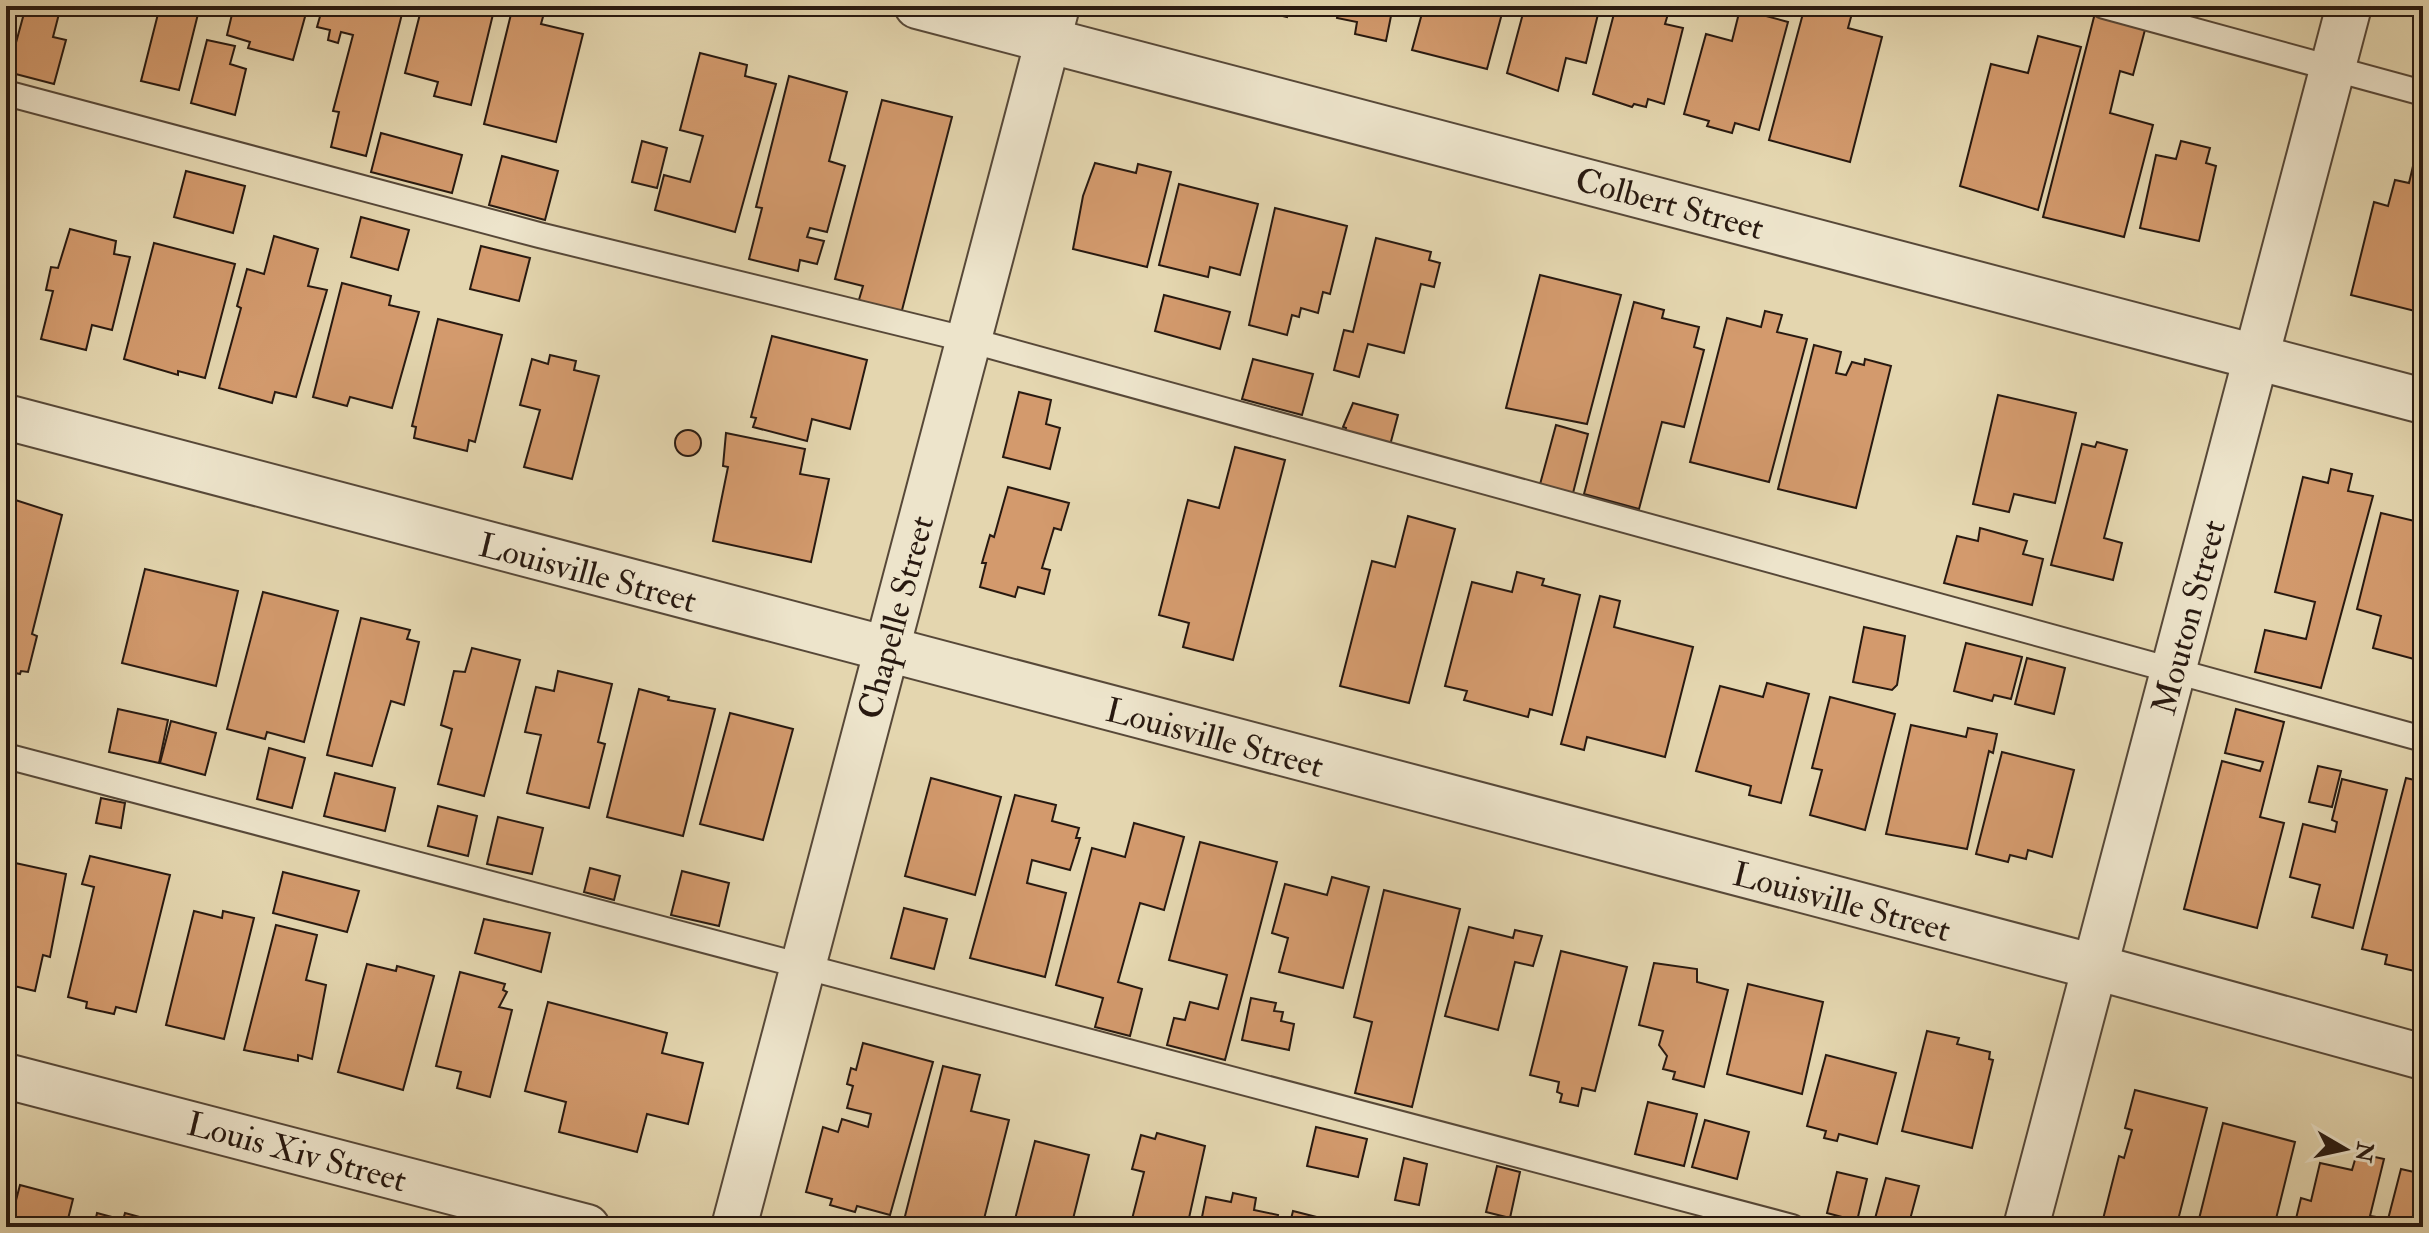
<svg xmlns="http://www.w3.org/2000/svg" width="2429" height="1233" font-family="'IM FELL Double Pica',serif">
<rect width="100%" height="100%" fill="#e4d6af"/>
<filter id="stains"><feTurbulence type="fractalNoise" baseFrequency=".0025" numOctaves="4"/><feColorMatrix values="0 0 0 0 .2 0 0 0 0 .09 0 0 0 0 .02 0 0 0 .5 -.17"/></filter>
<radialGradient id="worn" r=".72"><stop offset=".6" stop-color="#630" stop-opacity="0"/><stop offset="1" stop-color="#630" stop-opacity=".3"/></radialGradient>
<!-- building -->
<g fill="#d39a6d" stroke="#281910" stroke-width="2">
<polygon points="26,6 61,6 53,37 66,40 54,84 8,72"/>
<polygon points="160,6 200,6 179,90 141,81"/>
<polygon points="234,6 308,6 293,60 248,48 250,42 227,35"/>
<polygon points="323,6 404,6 366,156 331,147 339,112 333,111 353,35 341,32 338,43 328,40 330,30 317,27"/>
<polygon points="422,6 495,6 471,105 434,96 438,82 405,73"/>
<polygon points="513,6 546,6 541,24 583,34 556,142 484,124"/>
<polygon points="1241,6 1291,6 1287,17"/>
<polygon points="1339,6 1393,6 1386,41 1355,34 1357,22 1337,18"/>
<polygon points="1424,6 1504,6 1487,69 1412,50"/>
<polygon points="1525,6 1600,6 1586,63 1566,58 1558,91 1507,73"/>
<polygon points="1616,6 1653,6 1652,9 1668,14 1665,24 1683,28 1664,104 1648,99 1646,107 1634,104 1632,107 1593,94"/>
<polygon points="1775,6 1792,6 1790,14 1774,10"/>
<polygon points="1805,6 1854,6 1848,28 1882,37 1850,162 1769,140"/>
<polygon points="1740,9 1788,22 1759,130 1735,123 1732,133 1707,126 1709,121 1684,114 1706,34 1732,41"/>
<polygon points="2095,13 2146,26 2133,75 2120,71 2110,113 2153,125 2124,237 2043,217"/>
<polygon points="2038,36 2081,47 2038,210 1960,186 1991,64 2028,73"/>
<polygon points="207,40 235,46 230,64 246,69 235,115 191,103"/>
<polygon points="700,53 747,65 745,76 776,84 735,232 655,210 664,175 690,182 703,136 680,130"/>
<polygon points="789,76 847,92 829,161 845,166 827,232 810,228 807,237 824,241 817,264 800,260 798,271 749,259 762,208 756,207"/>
<polygon points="882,100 952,117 901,314 858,303 863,286 835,279"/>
<polygon points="381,133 462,155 452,193 371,172"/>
<polygon points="642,141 667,148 657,188 632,182"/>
<polygon points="2181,141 2210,148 2206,163 2216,166 2199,241 2140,228 2156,155 2176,159"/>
<polygon points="2418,145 2423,146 2423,313 2351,295 2374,202 2388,206 2395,180 2409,183"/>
<polygon points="502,156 558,171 545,220 489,205"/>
<polygon points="1095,163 1136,173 1138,164 1171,172 1147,267 1073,249 1083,196"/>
<polygon points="186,171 245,186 233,233 174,217"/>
<polygon points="1179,184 1258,204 1240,275 1210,267 1208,277 1159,265"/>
<polygon points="1275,208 1347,226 1330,294 1323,292 1318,313 1301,308 1299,317 1292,315 1287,335 1249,325"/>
<polygon points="361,217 409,230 398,270 351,257"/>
<polygon points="70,229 116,241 114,254 130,257 112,330 92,325 86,350 41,339 53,291 46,290 51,267 58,268"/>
<polygon points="274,236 318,249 308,286 327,290 296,397 275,392 272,403 219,388 241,308 237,306 247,269 264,274"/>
<polygon points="1376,238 1431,252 1429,260 1440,263 1434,287 1421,284 1404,353 1368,344 1359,377 1334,370 1344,330 1353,332"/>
<polygon points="154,243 235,264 205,378 178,371 178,375 124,359"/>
<polygon points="481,246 530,258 519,301 470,289"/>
<polygon points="1540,275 1621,295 1587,424 1506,408"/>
<polygon points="342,283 391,296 389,305 419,312 392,408 350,397 347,406 313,397"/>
<polygon points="1164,295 1230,312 1220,349 1155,331"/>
<polygon points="1634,302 1664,310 1662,318 1699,327 1694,347 1704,350 1684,427 1662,422 1639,509 1584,494"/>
<polygon points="1765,311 1782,315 1777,332 1807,339 1769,482 1690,462 1727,318 1761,327"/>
<polygon points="438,319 502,335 475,442 469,440 467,451 414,438 416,427 412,426"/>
<polygon points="772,336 867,360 850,429 812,419 807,441 753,427 756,418 751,417"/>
<polygon points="1814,345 1841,352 1836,373 1846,375 1852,362 1864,365 1865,359 1891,366 1856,508 1778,489"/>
<polygon points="550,355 576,361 574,370 599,376 572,479 524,467 540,410 520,405 532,359 548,364"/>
<polygon points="1253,359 1313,374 1302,415 1242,399"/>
<polygon points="1019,392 1051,400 1046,424 1060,428 1050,469 1003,457"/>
<polygon points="1998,395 2076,413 2055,503 2014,494 2009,512 1973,504"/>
<polygon points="1353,403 1398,415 1389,449 1344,437 1346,428 1343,427"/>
<polygon points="1556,425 1588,434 1572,497 1539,488"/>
<circle cx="688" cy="443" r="13"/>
<polygon points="726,433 805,449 800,474 829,479 811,562 713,541 728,467 723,466"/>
<polygon points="2097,442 2127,450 2104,538 2122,543 2113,580 2051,565 2082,444 2095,447"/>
<polygon points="1235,447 1285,460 1233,660 1183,647 1189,623 1159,615 1188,500 1219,508"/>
<polygon points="2331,469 2352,474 2348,491 2373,496 2321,688 2255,672 2265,630 2306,639 2315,602 2275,592 2303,477 2328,483"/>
<polygon points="1008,487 1069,503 1061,530 1054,528 1042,568 1050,570 1044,594 1018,587 1015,597 980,587 986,563 982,563 990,535 994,537"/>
<polygon points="6,497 62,515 32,634 37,636 28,672 21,671 20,674 6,671"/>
<polygon points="2381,513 2423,523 2419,540 2423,541 2423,622 2414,659 2373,648 2381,616 2357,609"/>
<polygon points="1408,516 1455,529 1409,703 1340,686 1372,561 1395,567"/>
<polygon points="1980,528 2027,541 2023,554 2043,559 2032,605 1944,583 1957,536 1978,541"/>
<polygon points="145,569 238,591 216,686 122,663"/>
<polygon points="1517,572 1544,579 1542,585 1580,595 1552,715 1530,709 1528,717 1464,700 1467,691 1445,686 1472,582 1512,592"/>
<polygon points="263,592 338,611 304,742 267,732 265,739 227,729"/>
<polygon points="1600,596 1620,601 1614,627 1693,647 1665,757 1587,737 1584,750 1561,744"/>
<polygon points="361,618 410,630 407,639 419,642 404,705 391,701 372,766 327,755"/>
<polygon points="1864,627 1905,636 1897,685 1892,690 1853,682"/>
<polygon points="1966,643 2022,657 2011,699 1994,695 1992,701 1954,691"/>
<polygon points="472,648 520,660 484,796 438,784 452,729 441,725 454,671 465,672"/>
<polygon points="2027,658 2065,668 2054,714 2015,704"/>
<polygon points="558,671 612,684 598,742 605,744 589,808 527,793 541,735 525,732 536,687 554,691"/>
<polygon points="1767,683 1809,694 1781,803 1749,795 1751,786 1696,771 1720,686 1763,697"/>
<polygon points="639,689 669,697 668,700 715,709 683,836 607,817"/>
<polygon points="1830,697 1895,714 1865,830 1810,815 1822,770 1812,768"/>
<polygon points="118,709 168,720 159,763 109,752"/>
<polygon points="2236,709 2284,722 2260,817 2284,823 2257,928 2184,909 2222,761 2260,771 2263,762 2225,753"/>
<polygon points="730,713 793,729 763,840 700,824"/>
<polygon points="171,721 216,733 205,775 160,763"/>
<polygon points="1911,725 1966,737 1968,728 1997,734 1993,753 1989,751 1967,849 1886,834"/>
<polygon points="269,748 305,758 292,808 257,799"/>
<polygon points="2002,752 2074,770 2052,857 2028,850 2026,859 2010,855 2008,862 1976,854"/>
<polygon points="2318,766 2341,771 2332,807 2309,802"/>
<polygon points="335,773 395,788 385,831 324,816"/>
<polygon points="931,778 1001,797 975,895 905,876"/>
<polygon points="2406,778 2423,782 2423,973 2385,964 2387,955 2362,949"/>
<polygon points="2342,779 2387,790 2353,928 2312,917 2320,885 2290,877 2303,824 2335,832 2337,822 2332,820"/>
<polygon points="1015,795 1056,805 1052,821 1079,828 1076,838 1080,838 1070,870 1032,860 1027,883 1066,893 1045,977 970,958"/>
<polygon points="101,798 125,803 121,828 96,823"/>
<polygon points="438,806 477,816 468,856 428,846"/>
<polygon points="498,817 543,828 532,874 487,864"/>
<polygon points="1134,823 1184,837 1164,910 1140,903 1118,982 1142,989 1130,1036 1095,1027 1103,998 1056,985 1092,848 1125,857"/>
<polygon points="1200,842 1277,862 1225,1060 1167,1045 1174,1018 1185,1020 1190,1002 1218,1009 1227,975 1169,960"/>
<polygon points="90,856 170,875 136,1012 116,1007 114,1014 86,1008 87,1002 68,997 94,887 82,884"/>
<polygon points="6,861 66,874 50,957 43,955 35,991 10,985 9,994 6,993"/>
<polygon points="590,868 620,876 614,900 584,892"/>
<polygon points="682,871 729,883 719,926 671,915"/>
<polygon points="283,872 359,891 347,932 273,913"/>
<polygon points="1332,877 1369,887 1343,988 1279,972 1288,938 1272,933 1285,884 1327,895"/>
<polygon points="1384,890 1460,909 1412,1107 1355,1093 1372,1022 1354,1017"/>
<polygon points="904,908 947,919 934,969 891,958"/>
<polygon points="194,911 222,918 223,911 254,918 224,1039 166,1025"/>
<polygon points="484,919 550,933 541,972 475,953"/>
<polygon points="276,925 317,935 306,980 326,985 312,1059 298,1055 298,1061 244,1050"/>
<polygon points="1469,927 1513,938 1515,930 1542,936 1533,966 1515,962 1498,1030 1445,1016"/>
<polygon points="1561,951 1627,967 1595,1091 1582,1088 1578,1106 1560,1102 1562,1094 1557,1092 1559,1082 1530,1075"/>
<polygon points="1654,963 1697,969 1697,982 1728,990 1704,1087 1673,1079 1675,1072 1663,1069 1667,1056 1659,1045 1663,1031 1639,1025"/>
<polygon points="367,964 396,971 397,966 434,976 403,1090 338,1072"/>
<polygon points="460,972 505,984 503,990 507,992 499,1007 512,1010 490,1097 457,1088 461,1072 436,1066"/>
<polygon points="1748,984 1823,1002 1802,1094 1727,1074"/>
<polygon points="1251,998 1276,1003 1274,1011 1283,1012 1281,1021 1294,1024 1289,1050 1242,1040"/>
<polygon points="548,1002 667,1033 662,1053 703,1063 688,1124 647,1114 637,1152 559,1132 566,1102 525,1091"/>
<polygon points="1927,1031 1959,1038 1957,1044 1990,1052 1989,1059 1993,1060 1972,1148 1902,1131"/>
<polygon points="863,1043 933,1062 890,1215 857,1206 855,1212 830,1205 832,1199 806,1192 823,1127 838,1132 842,1119 868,1127 871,1114 847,1108 853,1086 847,1084 851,1068 856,1070"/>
<polygon points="1826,1055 1896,1073 1877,1144 1839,1134 1837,1141 1824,1138 1826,1131 1807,1126"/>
<polygon points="943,1066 980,1075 971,1111 1009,1120 982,1227 903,1224"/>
<polygon points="2135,1090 2207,1108 2178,1220 2175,1219 2173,1227 2101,1227 2119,1156 2124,1158 2132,1130 2125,1128"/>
<polygon points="1648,1102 1697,1114 1684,1166 1635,1154"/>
<polygon points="1705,1120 1749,1132 1737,1179 1692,1167"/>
<polygon points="2223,1123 2295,1142 2274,1227 2197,1227"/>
<polygon points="1316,1127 1367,1139 1358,1177 1307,1166"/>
<polygon points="1157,1133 1205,1146 1187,1227 1130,1227 1144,1172 1132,1169 1141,1135 1155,1139"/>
<polygon points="1035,1141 1089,1155 1071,1227 1013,1227"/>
<polygon points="2357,1153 2384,1159 2370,1216 2377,1217 2375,1227 2294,1227 2301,1198 2311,1201 2320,1163 2352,1170"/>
<polygon points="1404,1158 1427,1164 1419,1205 1395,1200"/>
<polygon points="1497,1166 1520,1172 1510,1218 1486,1212"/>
<polygon points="2401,1169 2423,1174 2423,1227 2386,1227"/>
<polygon points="1837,1172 1867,1179 1857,1221 1827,1213"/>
<polygon points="1886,1178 1919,1186 1908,1227 1873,1226"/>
<polygon points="20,1185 73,1199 66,1227 9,1227"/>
<polygon points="1233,1193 1256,1198 1254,1210 1278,1215 1276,1227 1200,1227 1206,1197 1231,1202"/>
<polygon points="1293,1211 1356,1227 1289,1227"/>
<polygon points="97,1213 123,1220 125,1213 176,1227 94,1227"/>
<polygon points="1404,1219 1428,1224 1428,1227 1402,1227"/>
</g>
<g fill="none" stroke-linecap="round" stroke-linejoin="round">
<defs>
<g id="lane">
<polyline points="2104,6 2423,93"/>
<polyline points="6,93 539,235 969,340 2423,739"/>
<polyline points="6,756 1792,1227"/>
</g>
<g id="street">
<polyline points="917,6 2423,401"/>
<polyline points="6,417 2095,967 2423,1057"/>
<polyline points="6,1076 587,1227"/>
<polyline points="734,1227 1057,6"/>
<polyline points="2026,1227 2349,6"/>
</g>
</defs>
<!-- lane casing -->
<use href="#lane" stroke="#574838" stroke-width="28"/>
<!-- street casing -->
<use href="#street" stroke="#574838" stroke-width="48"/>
<!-- lane -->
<use href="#lane" stroke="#ede4cb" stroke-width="24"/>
<!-- street -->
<use href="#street" stroke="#ede4cb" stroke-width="44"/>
</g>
<g text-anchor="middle" stroke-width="8" stroke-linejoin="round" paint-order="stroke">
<!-- street labels -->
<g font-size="34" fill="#281910" stroke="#ede4cb">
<text transform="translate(1670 203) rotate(15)" y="12">Colbert Street</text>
<text transform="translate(588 572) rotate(15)" y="12">Louisville Street</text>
<text transform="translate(895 617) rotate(-75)" y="12">Chapelle Street</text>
<text transform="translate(2188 617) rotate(-75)" y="12">Mouton Street</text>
<text transform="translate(1215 737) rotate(15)" y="12">Louisville Street</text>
<text transform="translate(1842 901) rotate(15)" y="12">Louisville Street</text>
<text transform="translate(297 1151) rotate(15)" y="12">Louis Xiv Street</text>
</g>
</g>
<!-- margin -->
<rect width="2429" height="1233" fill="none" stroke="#e4d6af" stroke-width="32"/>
<rect x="8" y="8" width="2413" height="1217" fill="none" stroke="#281910" stroke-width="4"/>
<rect x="16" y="16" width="2397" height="1201" fill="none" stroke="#281910" stroke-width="2"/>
<!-- north arrow -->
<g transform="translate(2345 1149) rotate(99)" stroke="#ede4cb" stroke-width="6" paint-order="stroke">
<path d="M0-6L14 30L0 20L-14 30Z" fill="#281910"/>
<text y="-12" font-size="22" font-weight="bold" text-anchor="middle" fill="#281910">N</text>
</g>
<rect width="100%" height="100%" filter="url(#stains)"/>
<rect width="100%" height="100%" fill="url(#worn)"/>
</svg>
